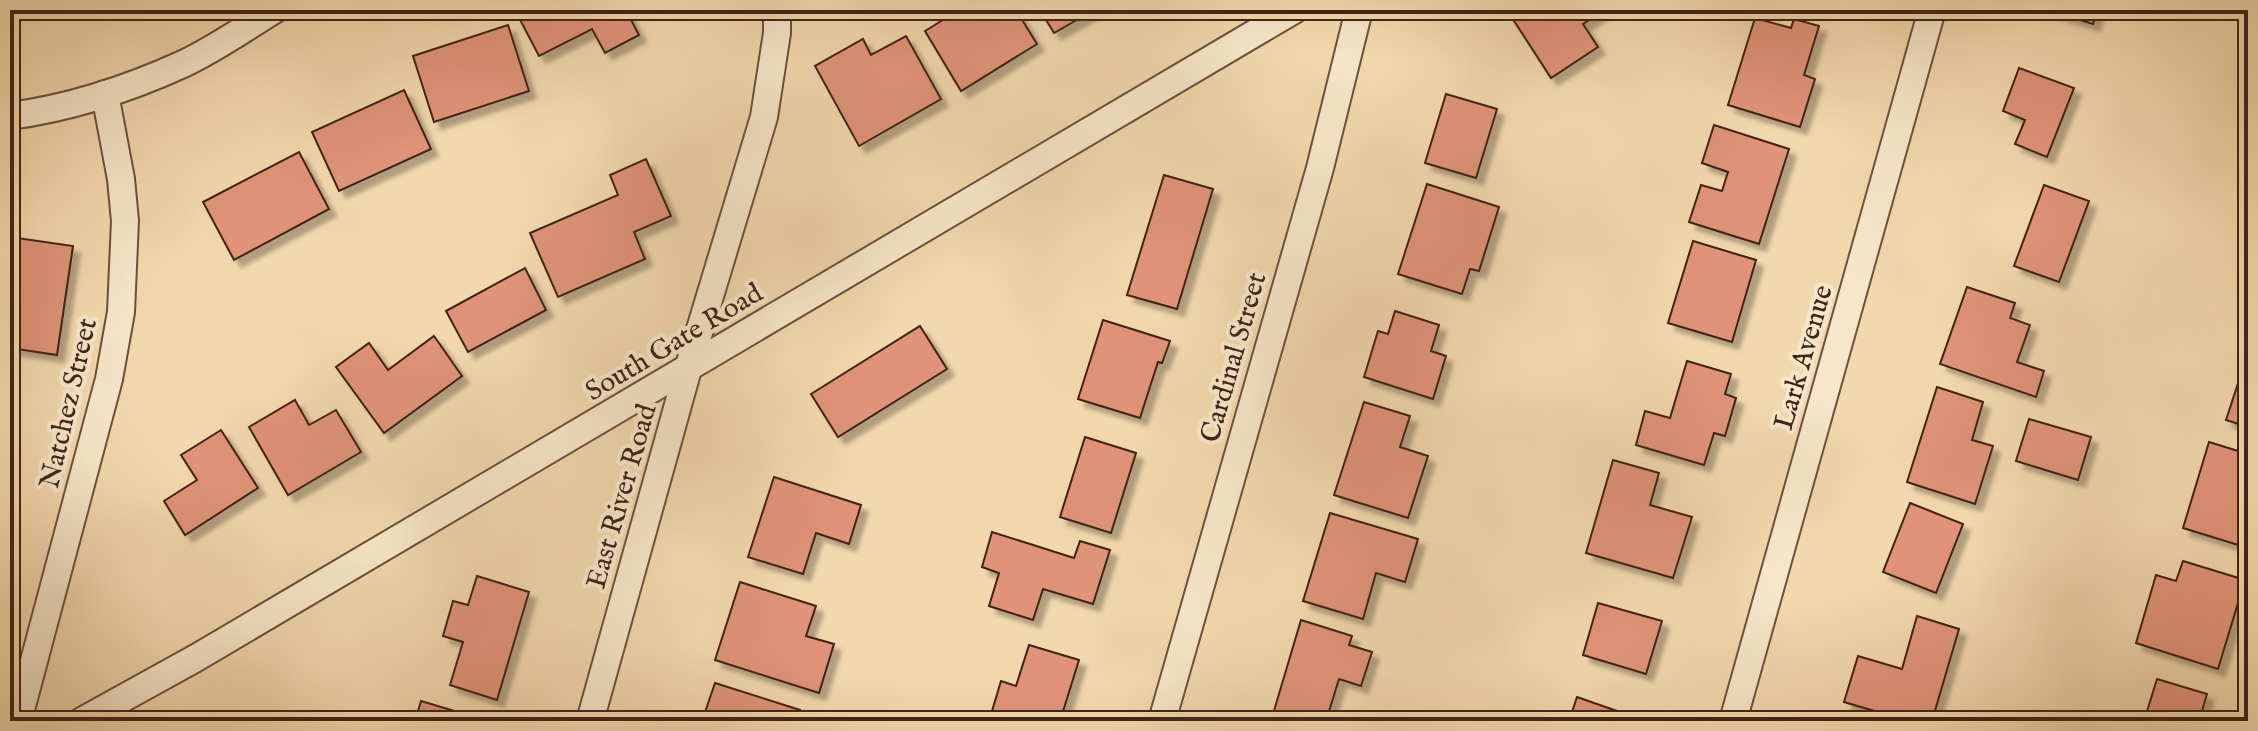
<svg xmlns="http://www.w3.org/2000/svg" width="2258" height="731" font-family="'IM FELL English',serif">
<defs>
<filter id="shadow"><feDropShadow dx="7" dy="7" stdDeviation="2" flood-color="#0004"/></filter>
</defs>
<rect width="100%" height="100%" fill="#f2d8ad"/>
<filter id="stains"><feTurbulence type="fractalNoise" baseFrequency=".0025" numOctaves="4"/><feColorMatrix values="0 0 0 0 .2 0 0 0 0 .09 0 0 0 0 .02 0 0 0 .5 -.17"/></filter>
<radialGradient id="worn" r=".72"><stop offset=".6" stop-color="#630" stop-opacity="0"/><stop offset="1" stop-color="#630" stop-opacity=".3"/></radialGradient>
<!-- building -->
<g fill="#e09378" stroke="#3f2416" stroke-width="2" filter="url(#shadow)">
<polygon points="515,10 626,10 639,35 605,53 592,29 539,56"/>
<polygon points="959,10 1016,10 1037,44 961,91 925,31"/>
<polygon points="1040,10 1094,10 1054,33"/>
<polygon points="1507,10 1604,10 1583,24 1598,47 1551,78"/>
<polygon points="2048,10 2097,10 2093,24"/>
<polygon points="1755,18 1791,28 1794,19 1819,26 1804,75 1815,79 1800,127 1728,105"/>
<polygon points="508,25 529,91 434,122 413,56"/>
<polygon points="906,36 941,99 859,146 815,66 863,39 871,55"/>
<polygon points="2019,68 2074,88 2047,157 2015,144 2025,120 2003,111"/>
<polygon points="404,90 431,149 339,191 312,132"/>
<polygon points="1446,94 1497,109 1476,178 1425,163"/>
<polygon points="1714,125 1789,149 1759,244 1689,222 1701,185 1722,191 1728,172 1702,163"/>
<polygon points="299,152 329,209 234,260 203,202"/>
<polygon points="646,159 671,216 634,232 645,259 558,297 530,233 618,195 610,175"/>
<polygon points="1164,175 1213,189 1177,309 1127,295"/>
<polygon points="1427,184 1499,207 1479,271 1470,269 1462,294 1398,274"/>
<polygon points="2044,185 2089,201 2059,282 2014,266"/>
<polygon points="10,237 73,246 57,355 10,348"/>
<polygon points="1693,241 1756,260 1732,342 1668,323"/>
<polygon points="525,268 546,310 468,352 446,311"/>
<polygon points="1967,287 2015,303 2010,318 2030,325 2017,362 2044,371 2036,397 1940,364"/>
<polygon points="1395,311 1439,325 1431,351 1446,356 1433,399 1364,377 1378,331 1388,334"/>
<polygon points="1103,320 1170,341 1162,363 1158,362 1140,418 1078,399"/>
<polygon points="920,326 947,369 838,437 811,394"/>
<polygon points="434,336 462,376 384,433 336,367 369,343 388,370"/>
<polygon points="1687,361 1731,374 1725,394 1736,398 1725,436 1714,433 1704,465 1636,445 1645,411 1670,418"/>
<polygon points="2244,365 2248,366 2248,427 2226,420"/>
<polygon points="1937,387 1983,402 1972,440 1993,446 1975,504 1907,482"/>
<polygon points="295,400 309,425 336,410 361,452 288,495 249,427"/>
<polygon points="1364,402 1410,416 1400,447 1428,456 1408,518 1334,495"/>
<polygon points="2029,419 2091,437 2078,480 2016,461"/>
<polygon points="221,430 258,488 185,535 164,501 197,480 181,455"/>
<polygon points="1085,437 1136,453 1111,533 1060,517"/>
<polygon points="2209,442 2248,454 2248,548 2183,528"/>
<polygon points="1613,460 1659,473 1650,505 1692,517 1673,578 1586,553"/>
<polygon points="774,477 861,505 849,544 816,533 803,574 748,557"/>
<polygon points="1910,503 1963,524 1936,593 1883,572"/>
<polygon points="1330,513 1418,539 1405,582 1376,573 1363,619 1303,601"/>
<polygon points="992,532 1074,558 1080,541 1110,550 1093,604 1043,589 1033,620 989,606 999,573 982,567"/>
<polygon points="2183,561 2245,580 2218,669 2136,643 2156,575 2176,581"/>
<polygon points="477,576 529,592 497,700 450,685 463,642 443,636 453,601 468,605"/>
<polygon points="740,582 816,606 806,636 834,644 819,693 715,660"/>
<polygon points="1598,603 1662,621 1646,674 1583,655"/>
<polygon points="1917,616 1959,629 1932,721 1908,721 1844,702 1858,656 1902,669"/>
<polygon points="1301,620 1352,636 1349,645 1372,652 1361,686 1339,679 1326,721 1296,721 1273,714"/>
<polygon points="1029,645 1079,660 1060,721 989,721 1001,681 1016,686"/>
<polygon points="2157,679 2207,694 2199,721 2144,721"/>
<polygon points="715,683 800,710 797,721 702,721"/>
<polygon points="1577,697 1634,717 1633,721 1569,721"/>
<polygon points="421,701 478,718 477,721 415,721"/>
</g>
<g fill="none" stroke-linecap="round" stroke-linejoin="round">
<defs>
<g id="street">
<path d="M10,116C70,108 128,89 183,64C215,49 245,28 274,10"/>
<polyline points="18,721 109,379 121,312 125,221 121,179 105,94"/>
<polyline points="82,721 196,658 1294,10"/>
<polyline points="590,721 688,369 764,117 777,33 777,10"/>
<polyline points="1162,721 1320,168 1359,10"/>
<polyline points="1733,721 1932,10"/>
</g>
</defs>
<!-- street casing -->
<use href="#street" stroke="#6c513c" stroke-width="30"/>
<!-- street -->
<use href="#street" stroke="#f7e6ca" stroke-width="26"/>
</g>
<g text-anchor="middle" stroke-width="8" stroke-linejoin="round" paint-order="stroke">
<!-- street labels -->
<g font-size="28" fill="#3f2416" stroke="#f7e6ca">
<text transform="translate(673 341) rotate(-31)" y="10">South Gate Road</text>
<text transform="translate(1232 357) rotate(-74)" y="10">Cardinal Street</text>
<text transform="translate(1802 357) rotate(-74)" y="10">Lark Avenue</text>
<text transform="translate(67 403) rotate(-77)" y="10">Natchez Street</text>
<text transform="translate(620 496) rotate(-74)" y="10">East River Road</text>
</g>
</g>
<!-- margin -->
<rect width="2258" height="731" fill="none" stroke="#f2d8ad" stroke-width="40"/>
<rect x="12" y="12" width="2234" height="707" fill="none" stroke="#3f2416" stroke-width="4"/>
<rect x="20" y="20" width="2218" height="691" fill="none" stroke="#3f2416" stroke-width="2"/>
<rect width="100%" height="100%" filter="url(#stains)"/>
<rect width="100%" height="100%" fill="url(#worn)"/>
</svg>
